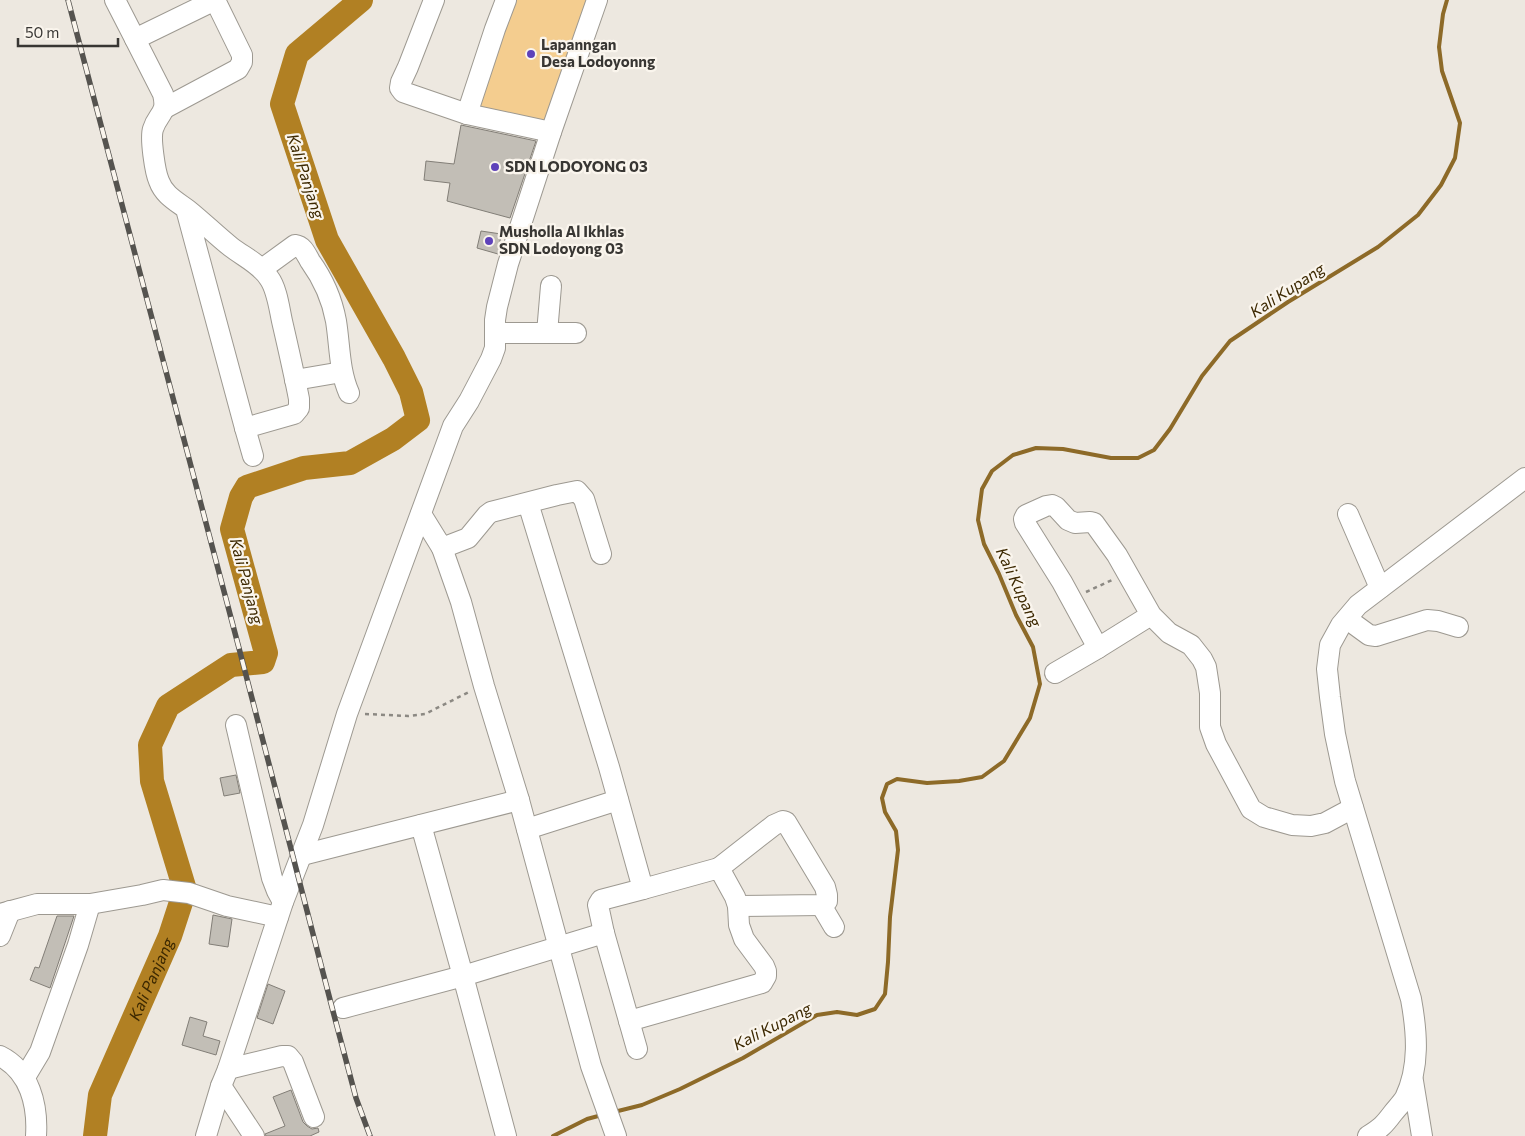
<svg xmlns="http://www.w3.org/2000/svg" width="1525" height="1136" font-family="Commissioner,sans-serif">
<rect width="100%" height="100%" fill="#ede8e0"/>
<!-- green -->
<polygon fill="#f4cd8f" points="514,0 586,0 548,123 473,108"/>
<g fill="none" stroke-linecap="round" stroke-linejoin="round">
<!-- stream -->
<g stroke="#8d6a28" stroke-width="4">
<polyline points="614,1112 642,1105 680,1089 743,1058 817,1015 837,1012 857,1015 875,1009 885,994 888,962 890,917 898,850 896,831 885,812 882,798 887,784 897,779 927,783 959,781 982,777 1004,761 1030,718 1040,684 1033,647 1016,615 999,574 984,544 978,520 982,489 992,471 1013,455 1036,448 1063,449 1111,458 1138,458 1154,450 1170,429 1202,376 1230,341 1288,302 1378,247 1418,215 1441,185 1455,158 1460,123 1442,71 1439,47 1443,14 1447,0"/>
<polyline points="553,1136 587,1119 602,1115"/>
</g>
<!-- river -->
<path stroke="#b18023" stroke-width="24" id="s1" d="M95,1136L100,1095L170,936L185,890L152,781L150,745L168,706L231,665L263,662L266,653L232,529L241,497L247,487L304,468L350,463L393,439L418,420L411,392L394,358L327,240L282,104L297,54L361,0"/>
</g>
<!-- building -->
<g fill="#c2beb6" stroke="#827e77">
<polygon points="461,125 536,141 510,218 447,201 450,183 424,180 426,161 454,164"/>
<polygon points="481,231 501,234 498,254 477,248"/>
<polygon points="236,775 240,793 224,796 220,778"/>
<polygon points="213,915 232,919 228,947 209,944"/>
<polygon points="57,916 74,916 50,988 30,980 35,967 39,968"/>
<polygon points="268,984 285,991 273,1024 257,1018"/>
<polygon points="190,1017 207,1022 203,1036 220,1041 216,1055 182,1045"/>
<polygon points="291,1090 303,1122 307,1126 312,1129 318,1128 319,1132 310,1136 266,1136 265,1134 285,1126 273,1097"/>
</g>
<g fill="none" stroke-linecap="round" stroke-linejoin="round">
<defs>
<g id="minor">
<polyline points="115,0 135,39 215,0"/>
<polyline points="434,0 408,67 401,82 400,88 403,92 467,114 551,132"/>
<path d="M135,39L163,94C168,114 158,113 153,129C150,138 155,172 159,181C164,195 176,201 188,210C203,222 216,235 231,247C244,257 260,264 269,278C277,289 279,307 282,321C288,347 294,373 299,399V408L294,414L245,428L186,209"/>
<polyline points="165,108 238,69 242,62 242,55 215,0"/>
<polyline points="467,114 495,29 506,0"/>
<path d="M262,269L295,245C303,246 306,254 310,261C323,279 332,299 336,321C340,346 339,370 349,393"/>
<polyline points="495,333 576,333"/>
<polyline points="547,333 551,286"/>
<polyline points="295,380 342,372"/>
<polyline points="245,428 253,456"/>
<polyline points="528,503 609,767 643,889 601,900 598,905 604,933 637,1049"/>
<polyline points="421,514 442,548 468,538 487,515 491,512 557,495 577,491 584,499 601,554"/>
<polyline points="1348,514 1380,588"/>
<polyline points="442,548 461,602 484,686 519,800 591,1066 616,1136"/>
<polyline points="1151,615 1098,648 1062,582 1025,523 1024,519 1026,515 1046,506 1052,505 1056,507 1068,520 1075,523 1090,522 1094,523 1117,555 1151,615 1169,633 1191,645 1202,659 1206,667 1210,693 1210,727 1216,744 1251,809 1264,817 1292,825 1311,826 1325,823 1353,808"/>
<polyline points="1347,619 1369,635 1376,636 1427,620 1438,621 1458,627"/>
<polyline points="1055,673 1098,648"/>
<polyline points="236,725 272,878 277,891 283,902"/>
<polyline points="421,825 463,976 506,1136"/>
<polyline points="527,829 618,800"/>
<polyline points="302,855 519,800"/>
<polyline points="719,868 774,825 783,821 786,822 825,887 827,895 827,901 821,905 738,906"/>
<polyline points="821,905 834,927"/>
<polyline points="0,914 37,904 90,904 142,895 163,890 189,893 227,906 278,917"/>
<polyline points="0,936 10,911"/>
<polyline points="343,1008 463,976 604,933"/>
<polyline points="629,1021 762,983 766,976 766,971 764,966 744,939 739,925 738,906 735,897 719,868 643,889"/>
<path d="M0,1056C30,1071 38,1105 36,1136"/>
<polyline points="228,1069 282,1056 288,1056 293,1062 314,1117"/>
<polyline points="25,1077 40,1052 78,945 90,904"/>
<polyline points="1413,1081 1422,1136"/>
<polyline points="221,1086 254,1136"/>
<polyline points="206,1136 221,1086 228,1069 283,902 313,825 347,714 453,426 469,401 491,359 495,348 495,320 497,307 508,264 551,132 597,0"/>
<path d="M1368,1136C1381,1128 1384,1125 1393,1113C1397,1108 1402,1103 1405,1098C1420,1067 1417,1032 1411,999L1345,781L1335,734L1330,697L1327,669L1330,645L1341,625L1358,605L1525,478"/>
</g>
</defs>
<!-- minor casing -->
<use href="#minor" stroke="#9d9991" stroke-width="22"/>
<!-- path -->
<g stroke="#8c8983" stroke-width="2.5" stroke-dasharray="4 4" stroke-linecap="butt">
<polyline points="1086,592 1112,580"/>
<polyline points="365,714 408,716 425,714 469,692"/>
</g>
<!-- minor -->
<use href="#minor" stroke="#fff" stroke-width="20"/>
<defs>
<polyline id="rail" points="68,0 240,652 334,1015 356,1098 370,1136"/>
</defs>
<!-- rail casing -->
<use href="#rail" stroke="#55534f" stroke-width="5.5"/>
<!-- rail -->
<use href="#rail" stroke="#faf5ed" stroke-width="4" stroke-dasharray="11" stroke-linecap="butt"/>
</g>
<!-- markers -->
<g fill="#5e42ba" stroke="#faf5ed" stroke-width="2">
<circle cx="531" cy="54" r="5"/>
<circle cx="495" cy="167" r="5"/>
<circle cx="489" cy="241" r="5"/>
</g>
<g text-anchor="middle" stroke-width="4.5" stroke-linejoin="round" paint-order="stroke">
<!-- poi labels -->
<g font-size="15" font-weight="bold" fill="#383633" stroke="#faf5ed" text-anchor="start">
<text x="541" y="50">Lapanngan<tspan x="541" dy="17">Desa Lodoyonng</tspan></text>
<text x="505" y="172">SDN LODOYONG 03</text>
<text x="499" y="237">Musholla Al Ikhlas<tspan x="499" dy="17">SDN Lodoyong 03</tspan></text>
</g>
<!-- water labels -->
<g font-size="16" font-style="italic" fill="#3c2801" stroke="#faf5ed">
<text transform="translate(306 176) rotate(72)" y="6">Kali Panjang</text>
<text transform="translate(1287 290) rotate(-33)" y="6">Kali Kupang</text>
<text transform="translate(247 581) rotate(75)" y="6">Kali Panjang</text>
<text transform="translate(1019 587) rotate(65)" y="6">Kali Kupang</text>
<text dy="6" stroke="none"><textPath href="#s1" startOffset="168">Kali Panjang</textPath></text>
<text transform="translate(772 1026) rotate(-27)" y="6">Kali Kupang</text>
</g>
</g>
<!-- scale -->
<path d="M18 38v8h100v-8" fill="none" stroke="#383633" stroke-width="2.5"/>
<text x="25" y="38" font-size="15" fill="#383633" stroke="#faf5ed" stroke-width="4" paint-order="stroke">50 m</text>
</svg>
